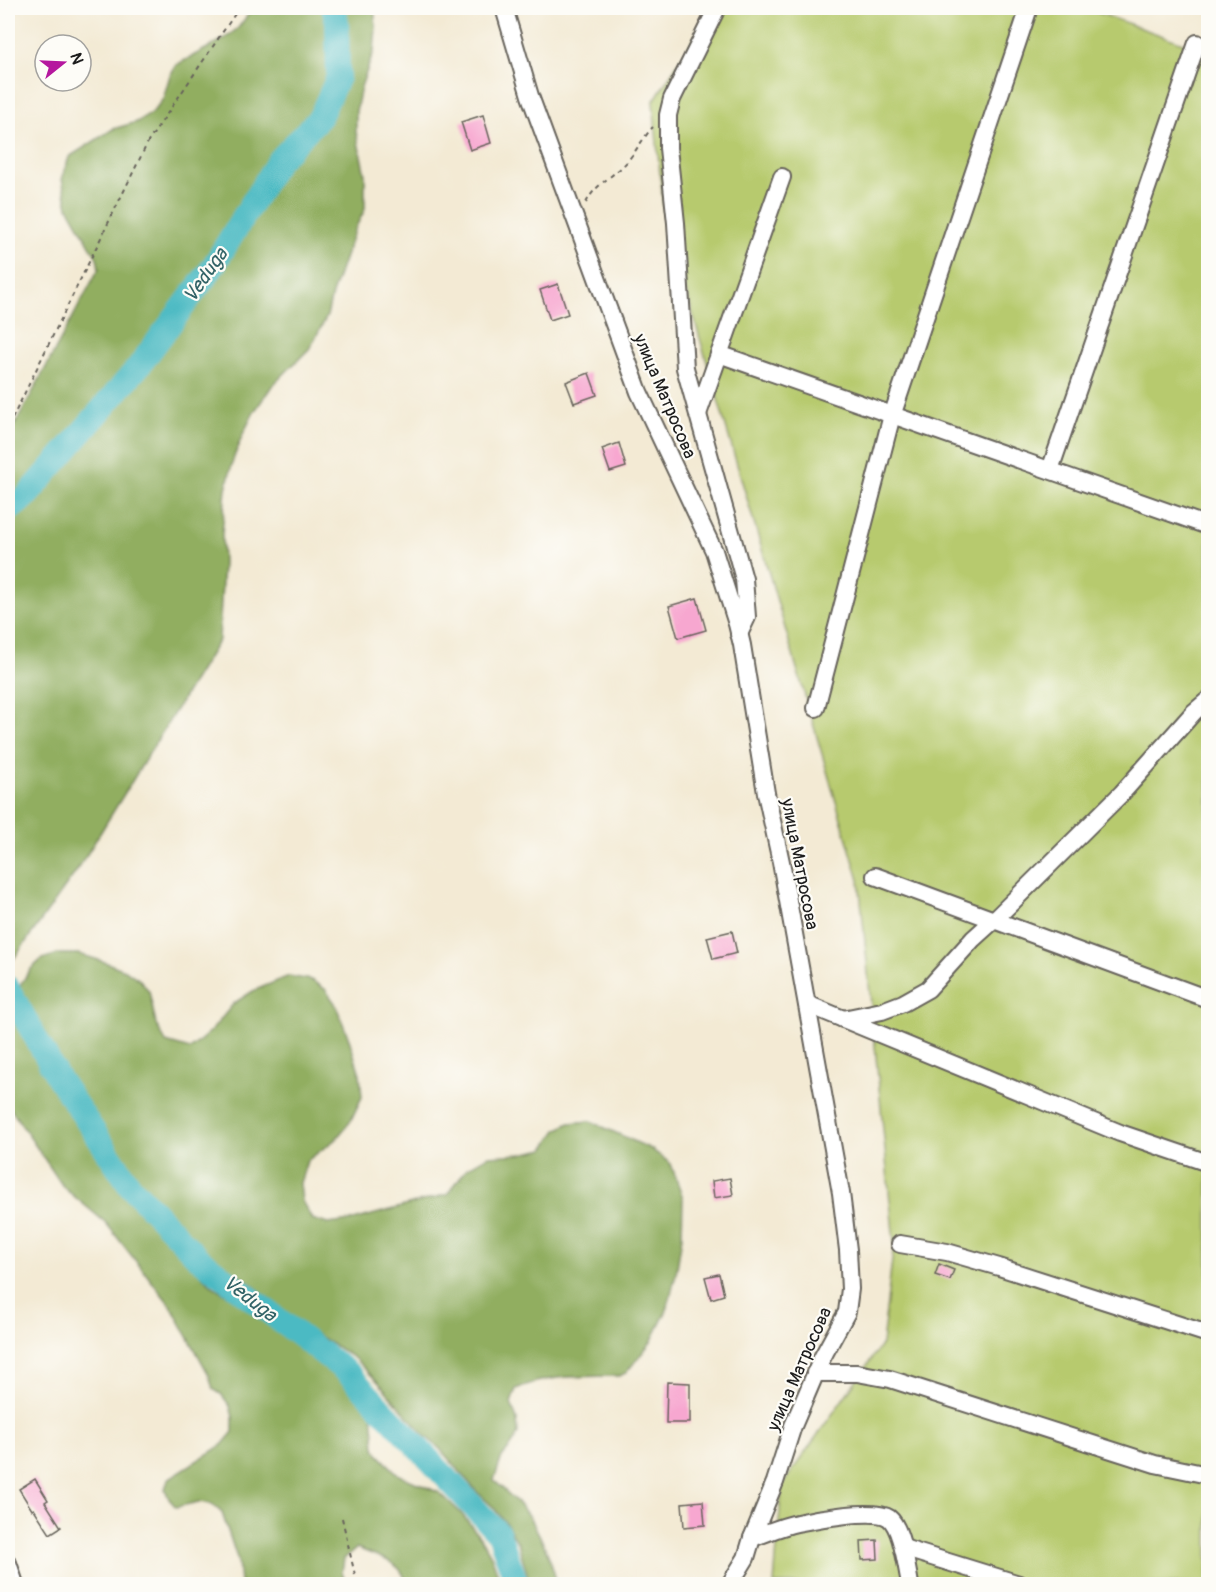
<svg xmlns="http://www.w3.org/2000/svg" width="1216" height="1592" font-family="Pangolin,sans-serif">
<rect width="100%" height="100%" fill="#fdfcf7"/>
<filter id="ink" filterUnits="userSpaceOnUse"><feTurbulence type="fractalNoise" baseFrequency=".0167" numOctaves="2"/><feDisplacementMap in="SourceGraphic" scale="12" xChannelSelector="R" yChannelSelector="G"/><feConvolveMatrix kernelMatrix="1 2 1 2 8 2 1 2 1" color-interpolation-filters="sRGB"/></filter>
<filter id="wash" filterUnits="userSpaceOnUse"><feTurbulence type="fractalNoise" baseFrequency=".008" numOctaves="4" result="noise"/><feDisplacementMap in="SourceGraphic" scale="24" xChannelSelector="R" yChannelSelector="G"/><feGaussianBlur stdDeviation="1.35" result="paint"/><feColorMatrix in="noise" values="0 0 0 0 0 0 0 0 0 0 0 0 0 0 0 0 0 1.4 0 .05"/><feComposite in="paint" operator="in"/></filter>
<g filter="url(#wash)">
<rect width="100%" height="100%" fill="#f3ead4"/>
<!-- green -->
<polygon fill="#b7ca6e" stroke="#6a7345" stroke-width="1.5" points="714,8 1085,8 1208,52 1208,1584 774,1584 782,1485 882,1344 894,1243 859,880 664,216 653,102"/>
<!-- forest -->
<g fill="#91ae61" stroke="#56653e" stroke-width="1.5">
<polygon points="253,8 374,8 376,27 374,51 361,87 356,111 356,132 365,175 365,209 354,231 332,294 327,316 317,335 309,349 272,386 254,412 242,436 233,460 226,489 222,534 223,563 219,640 78,869 8,967 8,438 99,268 97,258 68,207 62,179 69,157 113,129 137,122 152,113 163,99 170,75 176,65 224,39 238,28"/>
<path d="M58,954H79L102,961L125,970L140,980L149,991L156,1024L166,1042L190,1049L212,1030L234,1003L253,991L289,976L311,980L325,989L335,1003L349,1039L360,1074L362,1097L350,1122L336,1139L307,1161L300,1183L302,1201L312,1219L328,1224L350,1221L448,1194L467,1168L488,1156L521,1154L544,1149L557,1130L569,1123L590,1121L651,1149L671,1164L683,1198L682,1237L676,1274L667,1310L651,1342L626,1373L619,1376C582,1377 551,1374 516,1389L511,1403L517,1420L518,1433L512,1445L502,1457L494,1480C505,1491 518,1502 527,1514C542,1536 551,1559 557,1584H530L518,1543L507,1525L493,1507L477,1492L440,1449L425,1436L379,1383L354,1358L306,1328L244,1278L210,1256L197,1265L202,1276L214,1287L252,1309L349,1386L372,1412L375,1447L378,1454L399,1475L440,1493L461,1513L481,1538L492,1557L501,1584H406C404,1561 374,1556 357,1548L344,1559L342,1572L346,1584H240L238,1561L222,1513L212,1504L199,1502L176,1507L169,1499L165,1489L168,1479L222,1445L233,1432V1417L230,1406L221,1394L213,1389L209,1375L171,1306L106,1223L64,1188L8,1105V1002L31,969L42,959Z"/>
</g>
<g fill="none" stroke-linecap="round" stroke-linejoin="round">
<!-- river -->
<g stroke="#4cbac3" stroke-width="24">
<polyline points="8,511 26,497 139,366 212,268 278,161 320,117 338,77 337,21 333,8"/>
<polyline points="8,988 57,1076 131,1187 197,1257 347,1372 499,1534 517,1584"/>
</g>
</g>
<g id="blocks">
<!-- building -->
<g fill="#f7a7d0">
<polygon points="483,115 491,143 470,150 461,122"/>
<polygon points="558,284 568,314 550,320 540,290"/>
<polygon points="589,373 597,395 574,403 566,382"/>
<polygon points="619,443 626,467 610,472 602,449"/>
<polygon points="697,598 706,630 678,638 669,606"/>
<polygon points="732,931 737,953 713,959 707,937"/>
<polygon points="730,1178 733,1195 714,1198 712,1181"/>
<polygon points="939,1264 954,1270 950,1280 935,1275"/>
<polygon points="719,1274 724,1295 711,1299 705,1277"/>
<polygon points="667,1382 690,1383 690,1423 666,1423"/>
<polygon points="35,1479 48,1500 45,1502 61,1527 50,1534 34,1509 32,1510 19,1489"/>
<polygon points="703,1501 705,1525 684,1527 682,1503"/>
<polygon points="877,1540 878,1559 862,1560 861,1541"/>
</g>
</g>
</g>
<g filter="url(#ink)">
<use href="#blocks" fill-opacity="0" stroke="#67645c" stroke-width="1.5"/>
<g fill="none" stroke-linecap="round" stroke-linejoin="round">
<defs>
<g id="minor">
<path d="M504,8L530,96L639,392L714,551L737,624L742,645L766,793L781,862L841,1193L848,1250L850,1289L847,1312L822,1358L808,1391L793,1426L775,1482L752,1538C767,1533 782,1526 797,1523C815,1519 875,1508 889,1518C902,1528 907,1569 910,1584"/>
<polyline points="717,8 672,99 668,115 668,148 676,223 685,368 744,579 747,617 739,634"/>
<polyline points="719,354 1208,526"/>
<polyline points="698,414 782,177"/>
<polyline points="1050,470 1197,43"/>
<polyline points="816,708 891,419 1029,8"/>
<polyline points="875,876 1208,999"/>
<polyline points="807,1004 1120,1133 1208,1163"/>
<polyline points="843,1019 882,1011 903,1003 928,989 973,939 994,920 1122,793 1194,712 1208,700"/>
<polyline points="900,1244 947,1252 999,1267 1208,1334"/>
<polyline points="815,1373 857,1373 890,1379 1155,1464 1208,1475"/>
<polyline points="903,1548 1019,1584"/>
<polyline points="8,1563 15,1584"/>
<polyline points="730,1584 746,1558 752,1538"/>
</g>
</defs>
<!-- minor casing -->
<use href="#minor" stroke="#67645c" stroke-width="20"/>
<!-- path -->
<g stroke="#67645c" stroke-width="2" stroke-dasharray="4.5 4.5" stroke-linecap="butt">
<path d="M586,203C594,186 610,178 623,166C634,155 642,139 653,127"/>
<polyline points="8,427 148,142 239,8"/>
<polyline points="342,1518 357,1584"/>
</g>
<!-- minor -->
<use href="#minor" stroke="#fff" stroke-width="16"/>
</g>
</g>
<g text-anchor="middle" stroke-width="4.5" stroke-linejoin="round" paint-order="stroke">
<!-- street labels -->
<g font-size="18" fill="#1c1c1c" stroke="#fdfcf7">
<text transform="translate(665 396) rotate(67)" y="6">улица Матросова</text>
<text transform="translate(800 864) rotate(79)" y="6">улица Матросова</text>
<text transform="translate(799 1369) rotate(-66)" y="6">улица Матросова</text>
</g>
<!-- water labels -->
<g font-size="20" font-style="italic" fill="#326367" stroke="#fdfcf7">
<text transform="translate(205 275) rotate(-55)" y="7">Veduga</text>
<text transform="translate(250 1298) rotate(38)" y="7">Veduga</text>
</g>
</g>
<!-- margin -->
<rect width="1216" height="1592" fill="none" stroke="#fdfcf7" stroke-width="30"/>
<!-- north arrow -->
<g transform="translate(63 63) rotate(72)"><circle r="28" fill="#fdfcf7" stroke="#a3a29f" stroke-width="1.5"/>
<path d="M0-4.5L10 22L0 15L-10 22Z" fill="#b5179e"/>
<text y="-9" font-size="16" font-weight="bold" text-anchor="middle" fill="#1c1c1c">N</text>
</g>
</svg>
